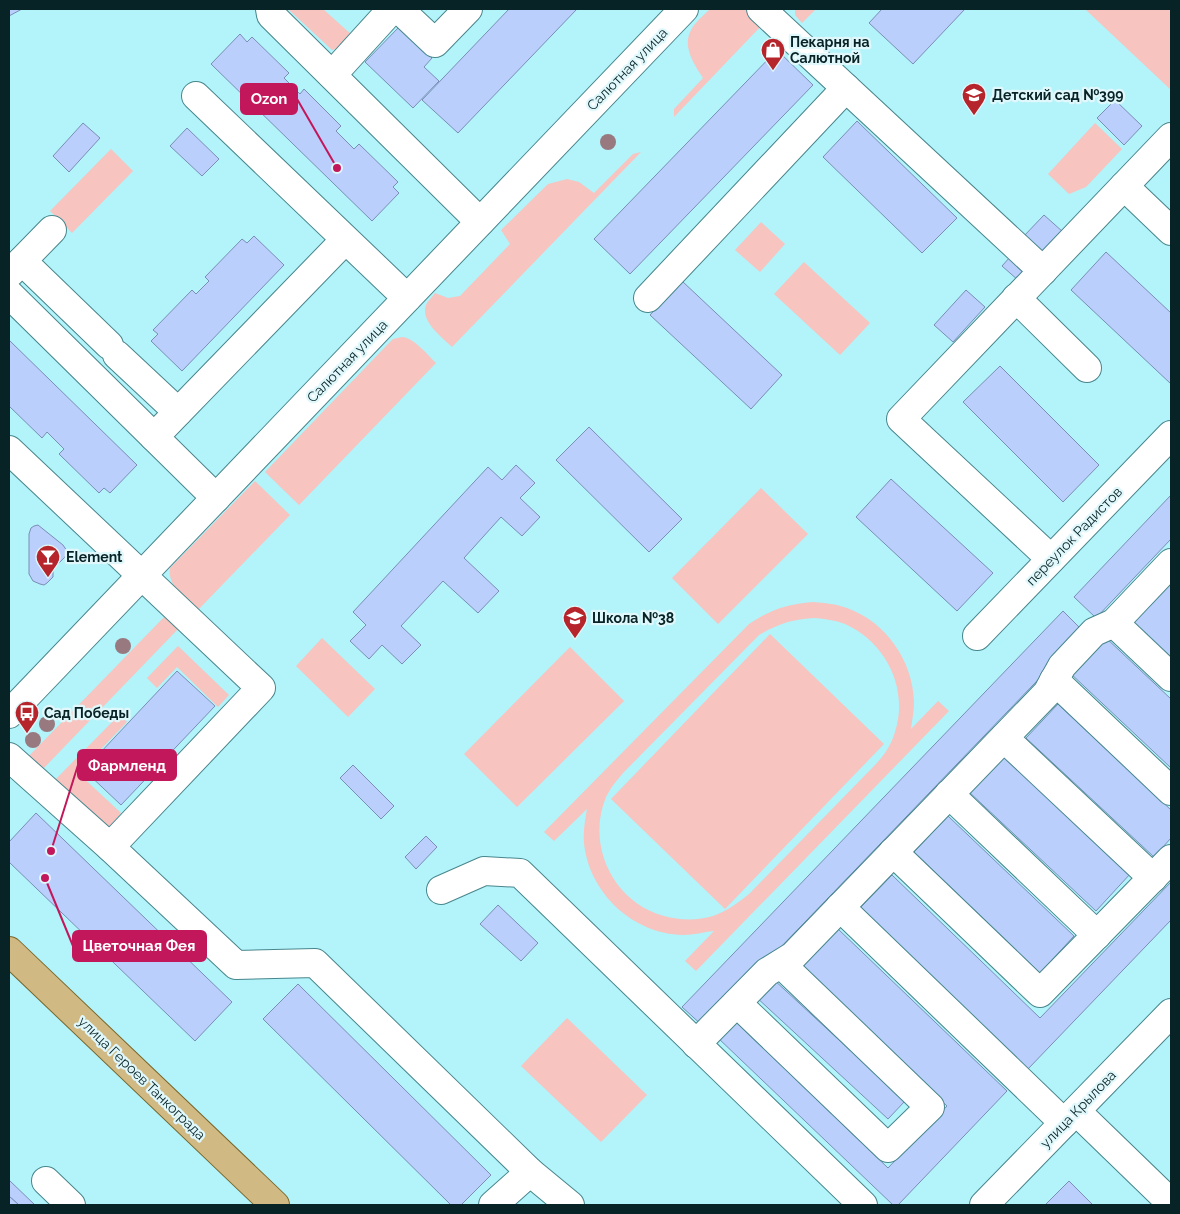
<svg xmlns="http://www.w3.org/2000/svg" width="1180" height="1214" font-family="Raleway,sans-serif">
<rect width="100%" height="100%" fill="#b3f3fa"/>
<!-- green -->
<g fill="#f7c4bf" fill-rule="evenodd">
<polygon points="288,9 323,9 353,36 343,46 332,50"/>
<path d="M710,9H751L765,22L674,117V109L703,78C694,64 682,47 691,30C695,22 704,15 710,9Z"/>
<polygon points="795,9 816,9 802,23 795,15"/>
<polygon points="1085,9 1171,9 1171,90"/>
<polygon points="1095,123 1122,149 1086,187 1069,194 1048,174"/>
<polygon points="111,149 133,171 72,233 50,211"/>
<path d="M641,152L452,347C442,337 418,320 427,303C429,300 433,296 435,293L448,298L460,296L510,244L501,230L548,184L567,179L579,182L594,193L633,154Z"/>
<polygon points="761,222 785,244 760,272 735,250"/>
<polygon points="804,262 870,323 840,355 774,294"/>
<path d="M402,337C414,338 428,355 436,363L299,505L265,472L387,345L393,339Z"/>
<path d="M255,481L290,515L197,611C186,599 167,586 170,568Z"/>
<polygon points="761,488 808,534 718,624 672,578"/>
<path d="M813,602C825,603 836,604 847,608C886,622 913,661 914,702C914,711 912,720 911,729L938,701L949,711L696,971L685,961L714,931C703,932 694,935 683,935C633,934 589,893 584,843C583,832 585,820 587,809L554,841L544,832L749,624C770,610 787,604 813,602ZM815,618C825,619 835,620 845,624C886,642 909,689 895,732C891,746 883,757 873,767L749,894C738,903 727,911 713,916C697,921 679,920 664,916C613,902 586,845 606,797C611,787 617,780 624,772L759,635C778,624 792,619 815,618Z"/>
<polygon points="167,614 180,627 41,771 27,758"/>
<polygon points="770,634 884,744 725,909 611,799"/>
<polygon points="322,638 375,689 348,717 296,666"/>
<polygon points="178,646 229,695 218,707 177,667 157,688 147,678"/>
<polygon points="570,647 624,701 517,807 464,754"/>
<polygon points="119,715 127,722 78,773 121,813 106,831 54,781"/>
<polygon points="567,1018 647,1095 601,1142 521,1066"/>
</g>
<!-- building -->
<g fill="#bacffb" stroke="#7a8eb6">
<polygon points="9,9 22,9 9,16"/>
<polygon points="509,9 577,9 458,133 422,100"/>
<polygon points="882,9 965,9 913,64 869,23"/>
<polygon points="399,27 432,58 424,67 439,81 413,108 365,62"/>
<polygon points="240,34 247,42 252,37 289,73 284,78 300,94 304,89 341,126 336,131 354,149 359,144 398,182 393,187 399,193 372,221 211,64"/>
<polygon points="777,50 813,85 630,274 594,239"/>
<polygon points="1115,100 1142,126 1124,145 1097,118"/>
<polygon points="857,121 957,218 922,253 823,157"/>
<polygon points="83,123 100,138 69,172 53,156"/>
<polygon points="187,128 219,159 202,176 170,146"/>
<polygon points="1044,215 1063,232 1042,254 1023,237"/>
<polygon points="254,236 284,265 182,371 151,341 158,334 153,330 192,290 196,294 209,281 205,277 242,239 247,243"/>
<polygon points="1106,252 1171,313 1171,384 1071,290"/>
<polygon points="1010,257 1027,272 1019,281 1002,266"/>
<polygon points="682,281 782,375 751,409 650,315"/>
<polygon points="966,290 985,307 953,342 934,325"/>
<polygon points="9,340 137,465 110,493 104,488 99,493 59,454 64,449 47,432 42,438 9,406"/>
<polygon points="1000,366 1099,465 1063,502 963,402"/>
<polygon points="589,427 682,519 649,552 556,460"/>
<polygon points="516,465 535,483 520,498 540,517 522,536 501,517 464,558 499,591 478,613 443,581 401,626 421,645 402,664 382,645 369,659 350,641 366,625 353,612 488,467 502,480"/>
<polygon points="891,479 993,573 957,611 856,517"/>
<polygon points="1171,495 1171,539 1096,618 1074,597"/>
<polygon points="38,525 63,545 67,551 65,557 53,569 53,577 47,583 44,585 40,584 33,581 29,574 29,534 31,528 34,526"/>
<polygon points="1171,581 1171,660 1132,621"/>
<polygon points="1063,611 1084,632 704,1027 682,1007"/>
<polygon points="1104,636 1171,699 1171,768 1069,672"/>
<polygon points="177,671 215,706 121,805 84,770"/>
<polygon points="1058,704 1171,810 1171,838 1154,857 1026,738"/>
<polygon points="1002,754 1131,873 1096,911 968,791"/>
<polygon points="353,765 394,806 381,819 340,778"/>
<polygon points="36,813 232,1002 195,1041 9,862 9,842"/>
<polygon points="948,816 1074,936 1040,973 914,852"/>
<polygon points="426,836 437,847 416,869 405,857"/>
<polygon points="892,875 1040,1018 1171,882 1171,920 1028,1069 860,908"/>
<polygon points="498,905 538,943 521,961 480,924"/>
<polygon points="837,928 1007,1091 898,1205 893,1205 717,1037 734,1020 888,1168 947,1106 801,966"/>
<polygon points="772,978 905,1101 888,1119 755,996"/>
<polygon points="298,984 491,1175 461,1205 451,1205 263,1019"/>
<polygon points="9,1180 35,1205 19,1205 10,1197 9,1198"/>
<polygon points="1069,1181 1093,1205 1045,1205"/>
<polygon points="10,1197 19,1205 9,1205 9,1198"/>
</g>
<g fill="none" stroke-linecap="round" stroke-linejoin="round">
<defs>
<g id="minor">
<polyline points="270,9 271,15 480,222"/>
<polyline points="399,9 435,43 468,9"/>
<polyline points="761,9 1043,271"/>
<polyline points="332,75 392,9"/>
<polyline points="196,96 407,298"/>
<polyline points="1124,186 1171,231"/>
<polyline points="22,261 109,345"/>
<polyline points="10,273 52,230"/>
<polyline points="9,294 216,498"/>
<polyline points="648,298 846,88"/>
<polyline points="1016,298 1087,368"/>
<polyline points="117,355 178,412"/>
<polyline points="154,437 345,240"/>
<polyline points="9,450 261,688 110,847"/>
<polyline points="1051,559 901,419 1171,137"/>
<polyline points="1114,623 1171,677"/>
<polyline points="977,636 1171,435"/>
<polyline points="1054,680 1171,791"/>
<polyline points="9,714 684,9"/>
<polyline points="1004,738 1153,878"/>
<polyline points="9,757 110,847 236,965 315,963 530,1172 570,1205"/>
<polyline points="949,794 1097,935"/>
<polyline points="893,852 1040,993 1171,859"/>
<polyline points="441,890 484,871 520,873 863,1205"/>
<polyline points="840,907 1064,1123"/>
<polyline points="737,1003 888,1148 930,1107 781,964"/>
<polyline points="696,1044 767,972 793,956 1047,693 1062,666 1094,632 1114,623 1171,563"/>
<polyline points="1076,1111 1171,1203"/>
<polyline points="46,1181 71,1205"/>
<polyline points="493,1205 530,1172"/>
<polyline points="984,1205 1171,1013"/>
</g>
<polyline id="major" points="9,951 275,1205"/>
</defs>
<!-- minor casing -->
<use href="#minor" stroke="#47868c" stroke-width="30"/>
<!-- major casing -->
<use href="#major" stroke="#77672c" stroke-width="30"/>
<!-- minor -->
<use href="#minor" stroke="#fff" stroke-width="28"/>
<!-- major -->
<use href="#major" stroke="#d1b983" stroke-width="28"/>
</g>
<!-- trees -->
<g fill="#98797f">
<circle cx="608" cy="142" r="8"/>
<circle cx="123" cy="646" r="8"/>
<circle cx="47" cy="724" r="8"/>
<circle cx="33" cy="740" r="8"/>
</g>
<!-- icons -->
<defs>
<symbol id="shop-pin" viewBox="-11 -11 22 30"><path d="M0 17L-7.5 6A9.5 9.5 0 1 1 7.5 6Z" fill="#b5252b" stroke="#e0f8fb"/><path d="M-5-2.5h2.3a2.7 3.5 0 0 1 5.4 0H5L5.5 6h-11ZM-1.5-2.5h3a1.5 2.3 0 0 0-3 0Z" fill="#fff"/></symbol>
<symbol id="school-pin" viewBox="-11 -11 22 30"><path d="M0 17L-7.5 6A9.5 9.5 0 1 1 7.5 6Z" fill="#b5252b" stroke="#e0f8fb"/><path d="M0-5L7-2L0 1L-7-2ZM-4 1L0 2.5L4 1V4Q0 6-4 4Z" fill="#fff"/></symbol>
<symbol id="bar-pin" viewBox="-11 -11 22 30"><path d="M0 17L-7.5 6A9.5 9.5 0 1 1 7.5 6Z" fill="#b5252b" stroke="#e0f8fb"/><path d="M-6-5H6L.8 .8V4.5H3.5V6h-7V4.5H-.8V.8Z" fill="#fff"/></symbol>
<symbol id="bus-pin" viewBox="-11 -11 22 30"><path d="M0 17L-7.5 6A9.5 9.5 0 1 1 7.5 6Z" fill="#b5252b" stroke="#e0f8fb"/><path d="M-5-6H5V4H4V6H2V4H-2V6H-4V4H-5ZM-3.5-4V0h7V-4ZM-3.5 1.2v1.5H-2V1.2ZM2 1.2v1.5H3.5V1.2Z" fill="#fff"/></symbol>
</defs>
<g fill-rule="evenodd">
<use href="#shop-pin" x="759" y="36" width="28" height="38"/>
<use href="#school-pin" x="960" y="81" width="28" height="38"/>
<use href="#bar-pin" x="34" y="543" width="28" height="38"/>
<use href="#school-pin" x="561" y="604" width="28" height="38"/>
<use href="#bus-pin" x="13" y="699" width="28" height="38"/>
</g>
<g text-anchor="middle" stroke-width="4.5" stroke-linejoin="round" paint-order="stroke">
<!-- poi labels -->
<g font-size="14" font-weight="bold" fill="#082326" stroke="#e0f8fb" text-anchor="start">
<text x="790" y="47">Пекарня на<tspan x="790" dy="16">Салютной</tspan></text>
<text x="992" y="100">Детский сад №399</text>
<text x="66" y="562">Element</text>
<text x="592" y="623">Школа №38</text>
<text x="44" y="718">Сад Победы</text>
</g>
<!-- street labels -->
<g font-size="14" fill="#082326" stroke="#e0f8fb">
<text transform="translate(627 69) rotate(-46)" y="5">Салютная улица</text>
<text transform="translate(347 361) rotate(-46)" y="5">Салютная улица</text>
<text transform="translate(1074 536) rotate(-46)" y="5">переулок Радистов</text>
<text transform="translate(142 1078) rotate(44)" y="5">улица Героев Танкограда</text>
<text transform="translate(1078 1109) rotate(-46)" y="5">улица Крылова</text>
</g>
</g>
<!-- callouts -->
<path fill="none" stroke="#c2185b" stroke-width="2" d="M337 168L297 99M51 851L78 765M45 878L73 946"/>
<g fill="#c2185b" stroke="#e0f8fb" stroke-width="2">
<circle cx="337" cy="168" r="5"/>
<circle cx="51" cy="851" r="5"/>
<circle cx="45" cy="878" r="5"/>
</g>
<g fill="#c2185b" stroke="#c2185b" stroke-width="2">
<rect x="241" y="84" width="56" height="30" rx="5"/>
<rect x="78" y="750" width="98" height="30" rx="5"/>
<rect x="73" y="931" width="133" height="30" rx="5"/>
</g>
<g font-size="15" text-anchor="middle" font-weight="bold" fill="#fff">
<text x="269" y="104">Ozon</text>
<text x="127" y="771">Фармленд</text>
<text x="139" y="951">Цветочная Фея</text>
</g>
<!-- border -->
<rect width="1180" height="1214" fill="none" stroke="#082326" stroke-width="20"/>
</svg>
